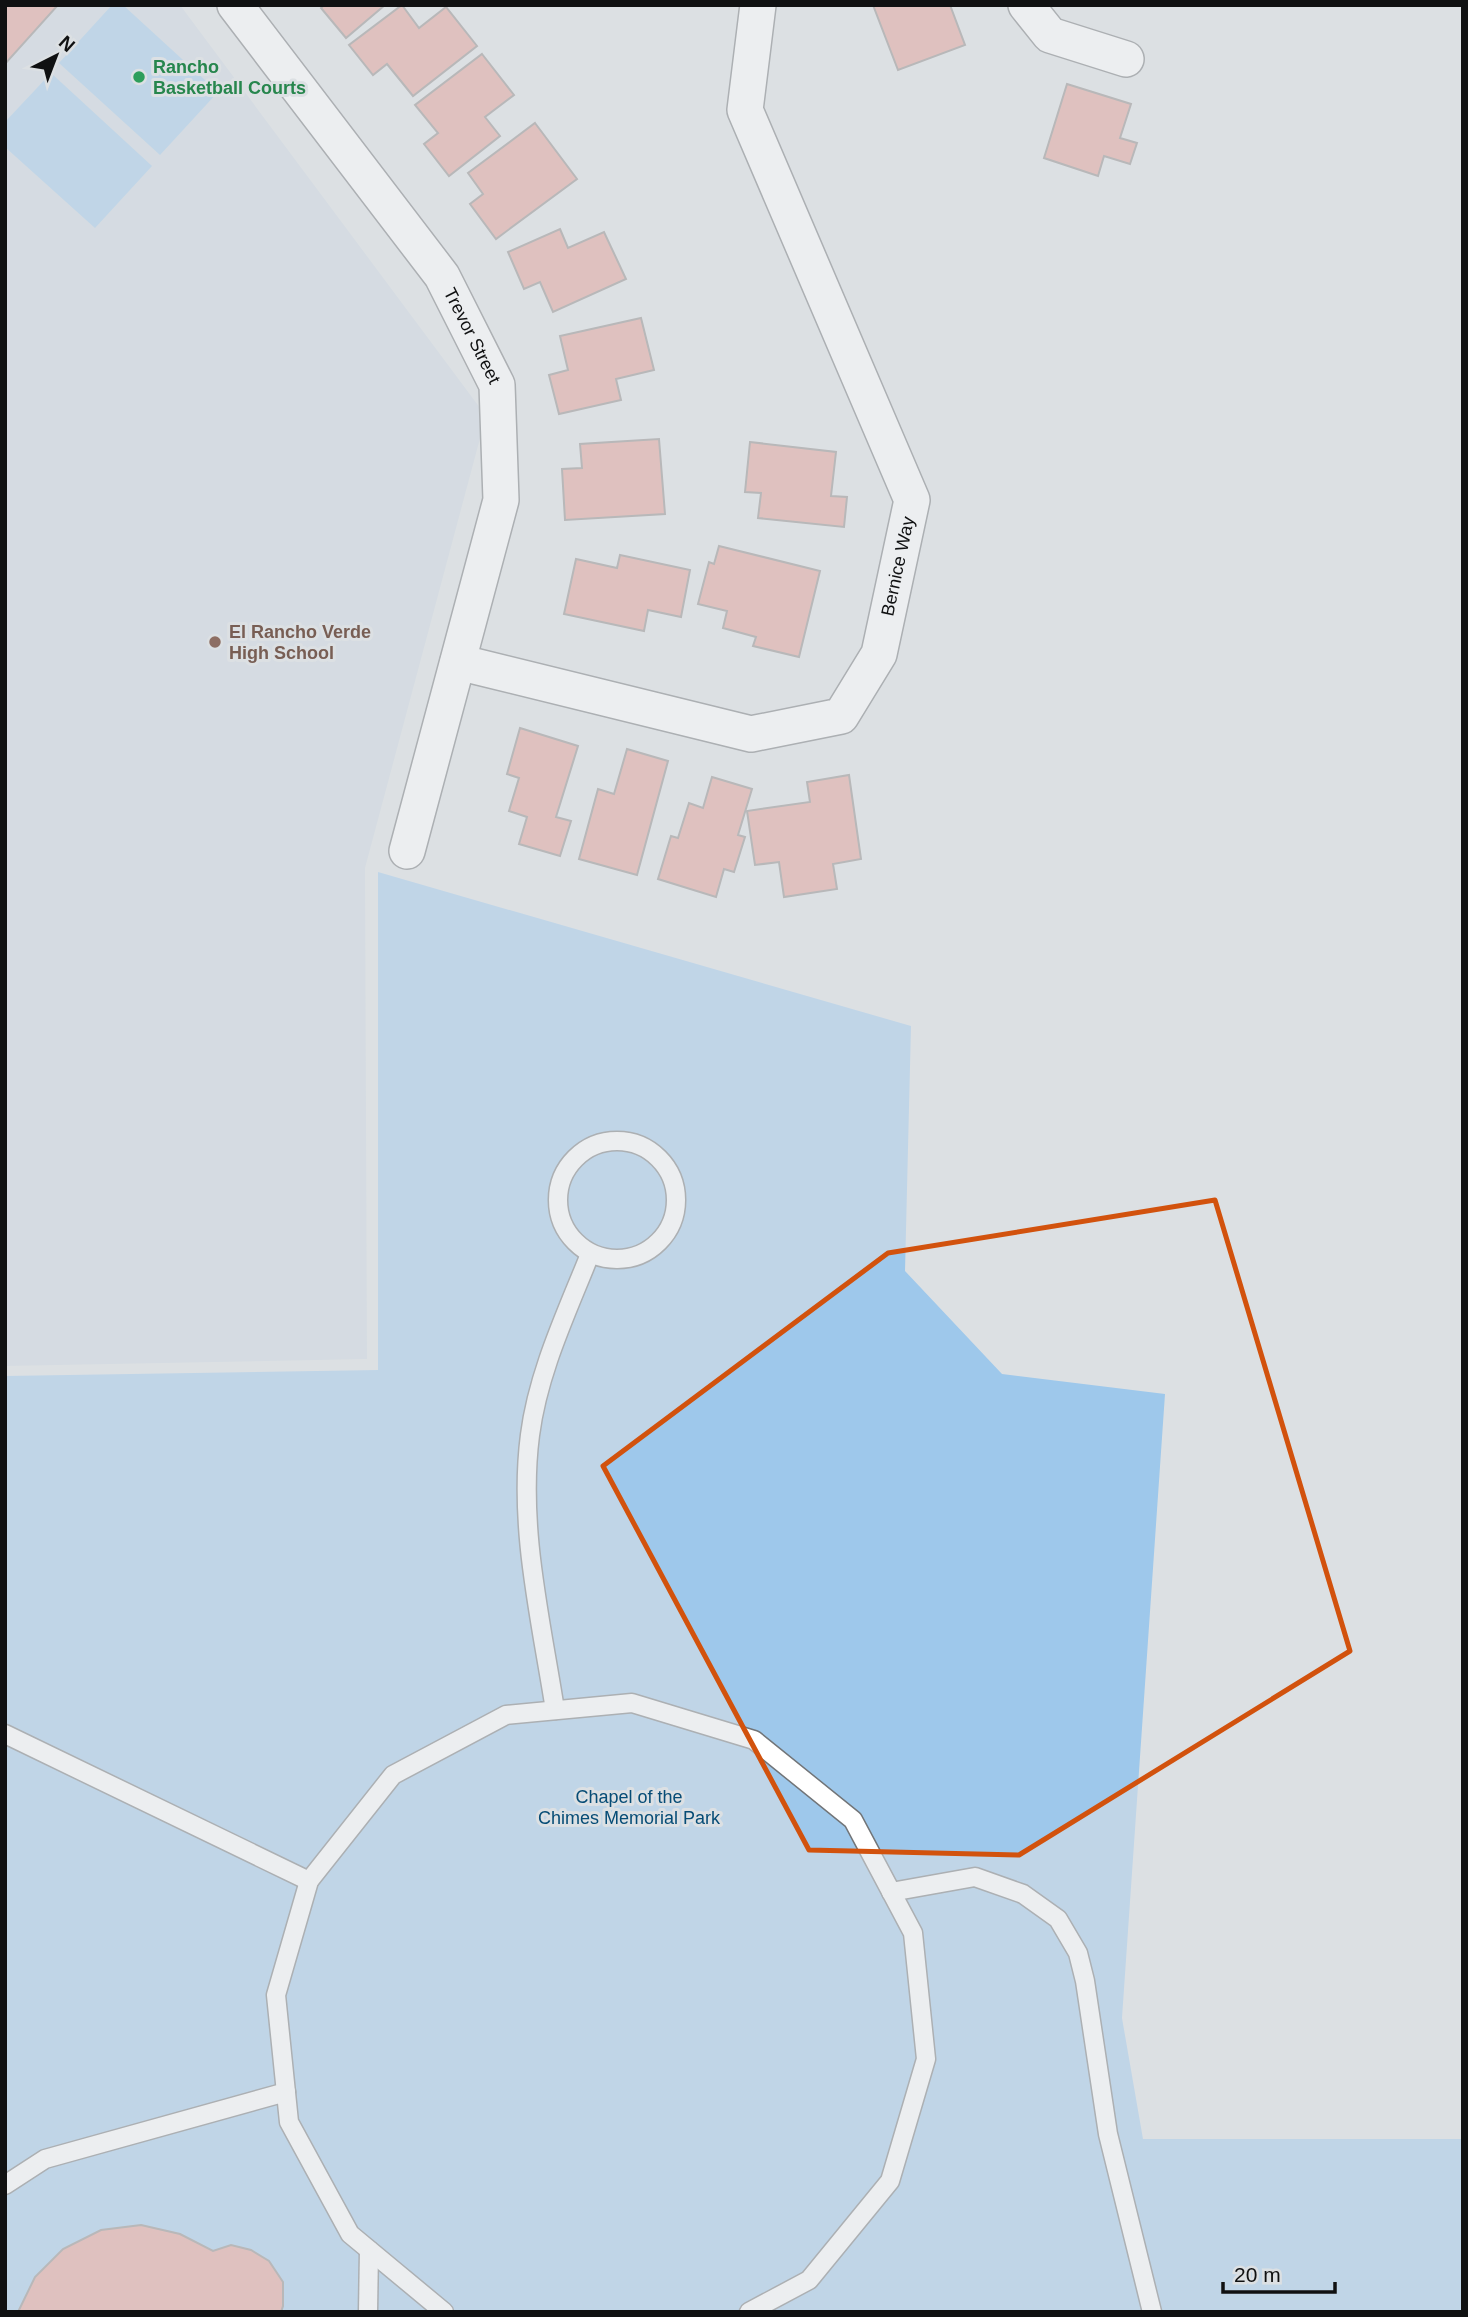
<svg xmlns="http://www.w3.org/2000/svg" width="1468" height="2317" font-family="Arial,sans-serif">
<rect width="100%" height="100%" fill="#dce0e3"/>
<!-- built -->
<polygon fill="#ccd6df" points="5,5 180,5 486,416 365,868 367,1359 5,1366"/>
<!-- green -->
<g fill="#9ec8eb">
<polygon points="112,5 123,5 218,92 160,155 59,63"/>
<polygon points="51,73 152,166 95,228 5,147 5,122"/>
<polygon points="378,872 911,1026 905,1271 1002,1374 1165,1394 1122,2018 1143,2139 1463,2139 1463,2312 5,2312 5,1376 378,1370"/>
</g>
<!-- building -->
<g fill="#e39c92" stroke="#8c8786" stroke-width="2">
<polygon points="5,5 58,5 5,64"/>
<polygon points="324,5 385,5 346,38 321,8"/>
<polygon points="402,5 419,28 446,7 477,46 413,96 387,64 373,75 349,45"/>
<polygon points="873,5 950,5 965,45 898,70"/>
<polygon points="482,54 514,95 485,117 500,136 449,176 424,144 438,133 415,105"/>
<polygon points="1067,84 1131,104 1120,138 1137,143 1130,164 1104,156 1098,176 1044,158"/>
<polygon points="535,123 577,179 496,239 470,204 483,194 468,173"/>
<polygon points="560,229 568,248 604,232 626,279 553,312 540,282 524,289 508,252"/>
<polygon points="641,318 654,370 616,379 621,400 559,414 549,375 568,370 560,336"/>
<polygon points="659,439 665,514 565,520 562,469 582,468 580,444"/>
<polygon points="750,442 836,452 831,496 847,497 844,527 758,518 761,493 745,492"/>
<polygon points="719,546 820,571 799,657 753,646 756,637 723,628 727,611 698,604 709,562 714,564"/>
<polygon points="620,555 690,570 681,617 648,610 644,631 564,614 576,559 617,568"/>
<polygon points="520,728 578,746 556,817 571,821 560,856 519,844 527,817 509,811 519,778 507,774"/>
<polygon points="627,749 668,761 637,875 579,859 598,789 614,794"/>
<polygon points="849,775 861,859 833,864 837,889 784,897 779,862 755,865 747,811 810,802 807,782"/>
<polygon points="712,777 752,789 738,835 745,837 734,872 724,869 716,897 658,879 671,836 678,838 689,803 703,808"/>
<polygon points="141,2225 180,2234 213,2251 231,2245 251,2250 269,2261 283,2282 283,2306 281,2312 18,2312 35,2277 63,2249 101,2230"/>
</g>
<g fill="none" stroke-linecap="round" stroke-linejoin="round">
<defs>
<g id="service">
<circle cx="617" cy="1200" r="59"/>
<path d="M555,1710C541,1620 518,1527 530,1435C538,1372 567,1312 590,1254"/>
<polyline points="5,1734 309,1881"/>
<polyline points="891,1892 975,1877 1023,1894 1058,1919 1078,1953 1085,1981 1108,2134 1152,2312"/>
<polyline points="5,2185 45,2159 286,2092"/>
<polyline points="368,2312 369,2250"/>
<polyline points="444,2312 350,2234 289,2122 276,1995 309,1881 393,1775 506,1715 632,1703 754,1740 853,1820 913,1933 926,2059 890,2181 809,2280 749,2312"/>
</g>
<g id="minor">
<path id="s1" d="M235,5L442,276L497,385L501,500L407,851"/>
<polyline points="1026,5 1050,35 1126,59"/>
<path id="s2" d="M458,662L751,734L841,716L879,654L912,500L745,110L758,5"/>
</g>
</defs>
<!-- service casing -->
<use href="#service" stroke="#727578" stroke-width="21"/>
<!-- minor casing -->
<use href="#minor" stroke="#727578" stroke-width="38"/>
<!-- service -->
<use href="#service" stroke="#fff" stroke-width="18"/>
<!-- minor -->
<use href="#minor" stroke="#fff" stroke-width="35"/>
</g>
<!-- marked area -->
<path d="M0 0H1468V2317H0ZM1215,1200L1350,1651L1019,1855L809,1850L603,1466L888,1253Z" fill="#dce0e3" fill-opacity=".55" fill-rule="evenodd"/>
<path fill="none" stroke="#d2520d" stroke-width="5" stroke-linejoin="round" d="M1215,1200L1350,1651L1019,1855L809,1850L603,1466L888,1253Z"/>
<!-- markers -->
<circle fill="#2e9e5b" stroke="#dce0e3" stroke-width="2.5" cx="139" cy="77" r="7"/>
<circle fill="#8d6e63" stroke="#dce0e3" stroke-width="2.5" cx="215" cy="642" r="7"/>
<g text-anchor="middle" stroke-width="6" stroke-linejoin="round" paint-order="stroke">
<!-- leisure labels -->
<g font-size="18" font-weight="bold" fill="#27864d" stroke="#dce0e3" text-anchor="start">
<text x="153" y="73">Rancho<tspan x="153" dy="21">Basketball Courts</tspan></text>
</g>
<!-- street labels -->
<g font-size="18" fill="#101112" stroke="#dce0e3">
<text dy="6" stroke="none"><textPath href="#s1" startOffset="408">Trevor Street</textPath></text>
<text dy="6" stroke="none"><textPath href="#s2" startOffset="556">Bernice Way</textPath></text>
</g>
<!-- education labels -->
<g font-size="18" font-weight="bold" fill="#785e54" stroke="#dce0e3" text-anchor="start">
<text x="229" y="638">El Rancho Verde<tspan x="229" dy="21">High School</tspan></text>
</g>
<!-- park labels -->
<g font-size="18" fill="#064c76" stroke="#dce0e3">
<text x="629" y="1803">Chapel of the<tspan x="629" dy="21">Chimes Memorial Park</tspan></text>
</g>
</g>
<!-- border -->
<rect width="1468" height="2317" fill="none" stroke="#101112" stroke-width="14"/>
<!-- north arrow -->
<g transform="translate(56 56) rotate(42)" stroke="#dce0e3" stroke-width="5" paint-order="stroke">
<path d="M0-5L12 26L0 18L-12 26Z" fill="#101112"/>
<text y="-10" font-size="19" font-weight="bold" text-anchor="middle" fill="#101112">N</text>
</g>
<!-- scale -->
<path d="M1223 2282v10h112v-10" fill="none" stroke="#101112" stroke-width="3.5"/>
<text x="1234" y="2282" font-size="21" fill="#101112" stroke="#dce0e3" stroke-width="5" paint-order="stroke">20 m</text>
</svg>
